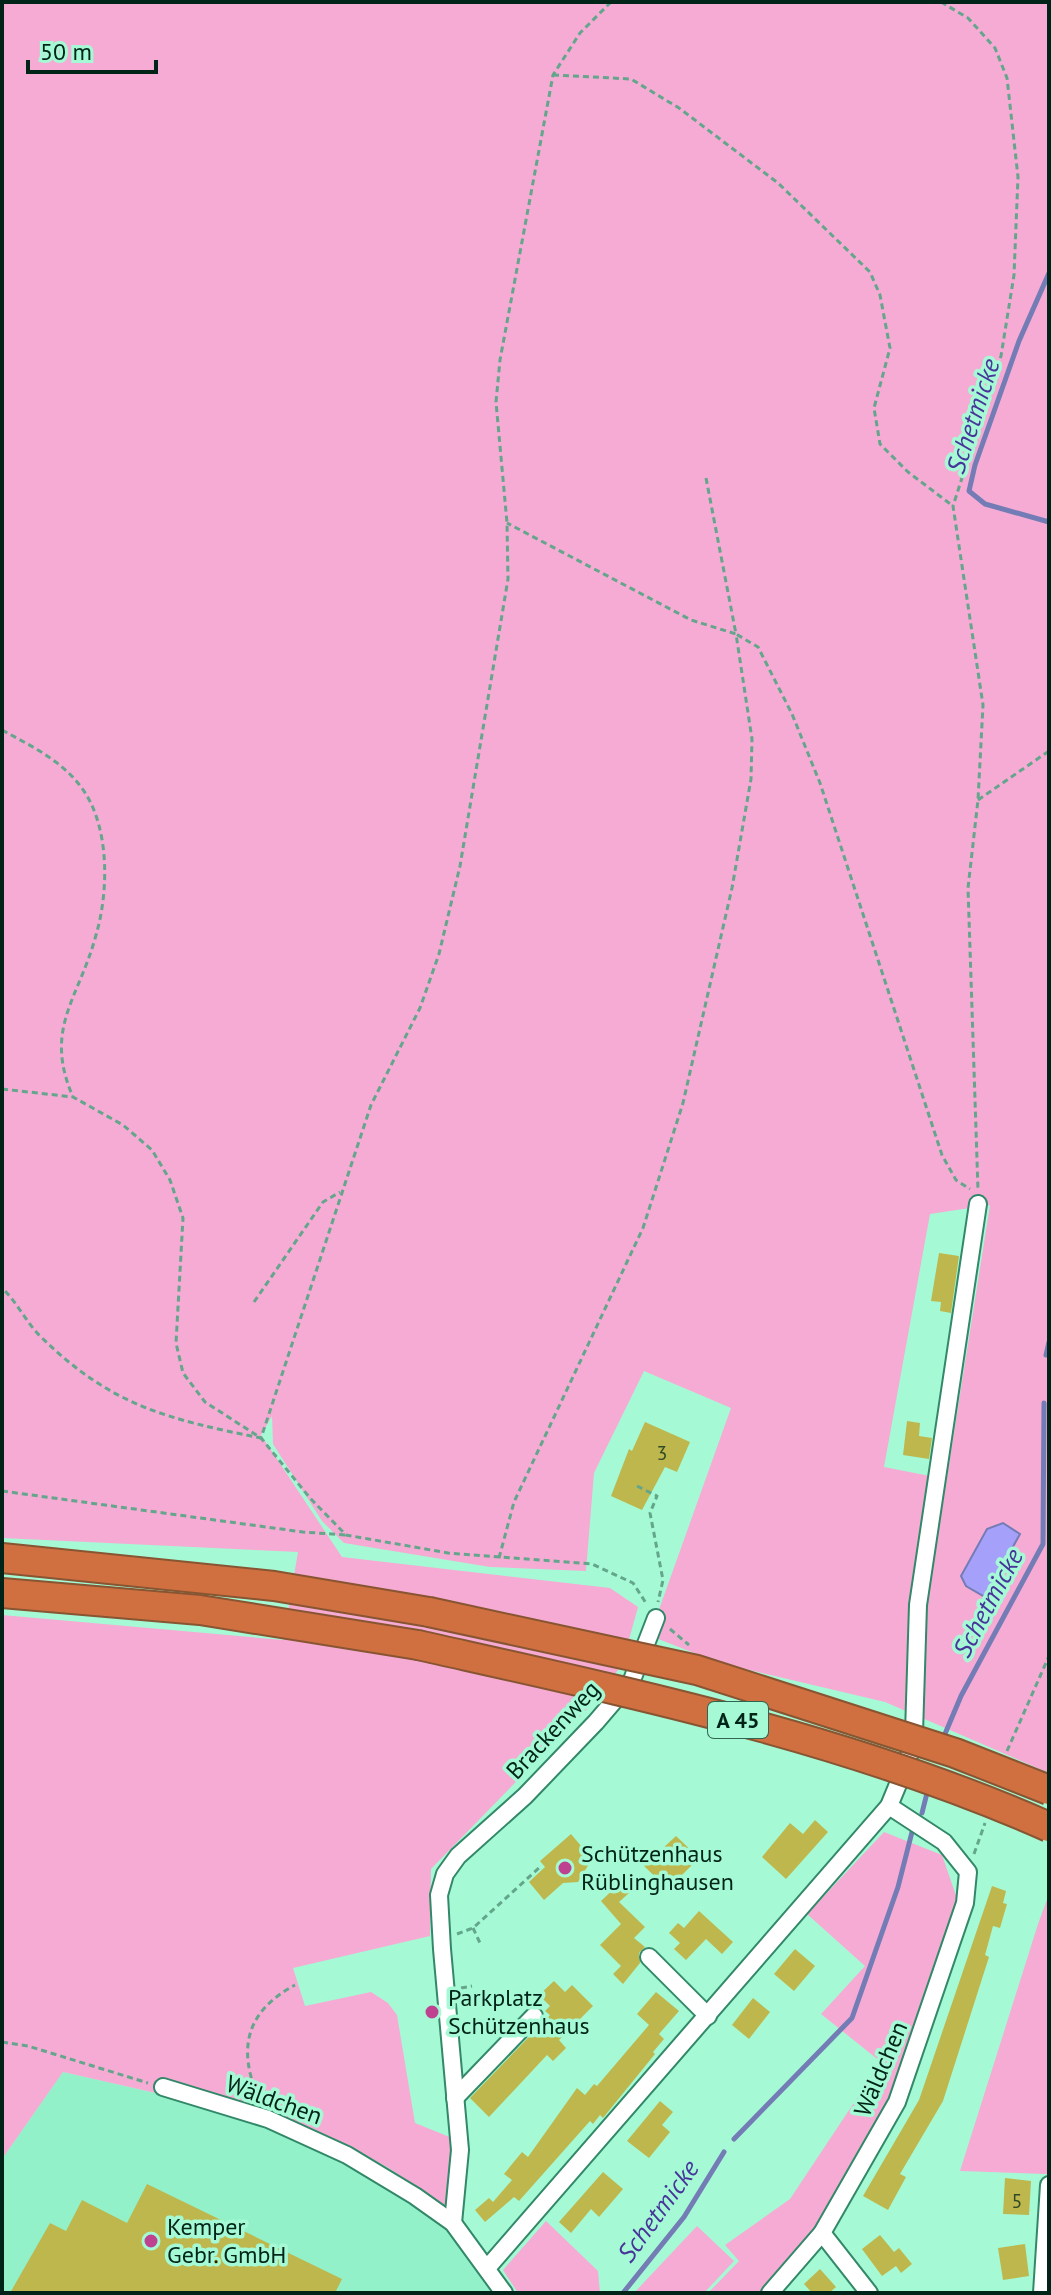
<svg xmlns="http://www.w3.org/2000/svg" width="1051" height="2295" font-family="'PT Sans',sans-serif">
<rect width="100%" height="100%" fill="#a5fad5"/>
<!-- built -->
<polygon fill="#92f1c9" points="63,2072 268,2119 453,2223 504,2293 2,2293 2,2159"/>
<!-- green -->
<g fill="#f6abd4" fill-rule="evenodd">
<path d="M2,2H1049V1773L885,1702L720,1663L653,1637L656,1618L731,1408L644,1371L594,1473L586,1571L490,1567L344,1543L322,1521L273,1444L272,1416L261,1435L342,1557L610,1588L638,1607L622,1665L588,1708L431,1869L430,1936L293,1968L305,2006L371,1992L388,2003L397,2015L415,2123L452,2138L455,2213L387,2167L314,2129L63,2072L2,2159V1615L283,1640L298,1552L2,1538ZM990,1205L946,1483L930,1476L884,1467L930,1214Z"/>
<polygon points="884,1832 942,1855 960,1907 901,2094 838,2198 769,2293 708,2293 739,2261 725,2245 790,2199 881,2062 821,2014 865,1966 807,1914"/>
<polygon points="1049,1894 1047,2174 960,2171 1038,1924"/>
<polygon points="546,2221 598,2271 600,2293 518,2293 503,2270"/>
<polygon points="697,2226 734,2261 704,2293 634,2293"/>
</g>
<!-- water -->
<polygon fill="#a5a1fa" stroke="#747cb6" stroke-width="2" points="1003,1523 1020,1534 985,1597 966,1586 961,1576 987,1529"/>
<g fill="none" stroke-linecap="round" stroke-linejoin="round">
<!-- stream -->
<g stroke="#747cb6" stroke-width="5">
<polyline points="1049,273 1019,341 975,465 969,491 985,504 1049,522"/>
<polyline points="1046,1355 1049,1342"/>
<polyline points="942,1741 961,1696 1043,1544 1044,1403"/>
<polyline points="922,1813 928,1789"/>
<polyline points="734,2139 852,2018 898,1887 912,1832"/>
<polyline points="623,2293 684,2217 724,2152"/>
</g>
</g>
<!-- building -->
<g fill="#beb74d">
<polygon points="939,1253 959,1256 951,1313 940,1311 941,1302 931,1301"/>
<polygon points="907,1421 920,1423 919,1436 932,1438 929,1459 903,1455"/>
<polygon points="645,1422 690,1442 677,1472 665,1467 642,1510 611,1496 629,1449 632,1451"/>
<polygon points="815,1820 828,1832 786,1879 762,1857 790,1823 803,1834"/>
<polygon points="571,1834 592,1859 578,1882 563,1883 544,1900 529,1882 545,1867 540,1861"/>
<polygon points="676,1836 699,1858 668,1889 644,1866"/>
<polygon points="620,1883 629,1893 619,1902 645,1927 634,1938 645,1947 639,1953 640,1963 623,1984 613,1974 621,1966 600,1945 621,1924 601,1901"/>
<polygon points="992,1886 1006,1891 1003,1903 1007,1904 1000,1928 993,1926 985,1955 989,1957 943,2101 900,2174 906,2177 888,2210 863,2196 919,2100"/>
<polygon points="699,1911 733,1942 722,1954 706,1939 686,1960 674,1949 680,1943 669,1933 678,1923 684,1928"/>
<polygon points="795,1949 815,1966 794,1991 774,1974"/>
<polygon points="554,1981 565,1992 572,1985 593,2006 559,2040 566,2048 553,2061 547,2055 489,2117 470,2098 550,2015 545,2011 550,2006 539,1995"/>
<polygon points="656,1992 679,2011 659,2034 664,2039 653,2052 655,2054 603,2118 600,2115 593,2124 590,2121 519,2201 514,2197 485,2222 475,2210 489,2198 493,2202 512,2180 504,2174 522,2152 528,2157 577,2088 585,2095 594,2084 597,2086 649,2025 637,2014"/>
<polygon points="753,1998 770,2012 749,2039 732,2025"/>
<polygon points="660,2101 673,2112 662,2125 670,2132 649,2158 627,2141"/>
<polygon points="603,2172 623,2189 599,2217 591,2209 571,2233 559,2222"/>
<polygon points="1005,2178 1031,2181 1029,2215 1003,2214"/>
<polygon points="147,2184 342,2279 335,2293 10,2293 50,2223 66,2231 82,2200 127,2223"/>
<polygon points="880,2235 894,2252 899,2248 912,2264 901,2273 896,2266 882,2276 862,2249"/>
<polygon points="1025,2244 1029,2276 1003,2280 998,2248"/>
<polygon points="820,2269 836,2287 829,2293 812,2293 804,2284"/>
</g>
<g fill="none" stroke-linecap="round" stroke-linejoin="round">
<defs>
<g id="minor">
<polyline points="649,1957 708,2016"/>
<polyline points="163,2087 268,2119 347,2155 415,2196 453,2223 504,2293"/>
<polyline points="455,2098 534,2016"/>
<polyline points="453,2223 460,2150 442,1949 439,1895 445,1874 458,1856 525,1796 596,1722 632,1680 656,1618"/>
<polyline points="822,2233 869,2293"/>
<polyline points="488,2267 889,1806 908,1760 914,1733 918,1605 978,1204"/>
<polyline points="770,2293 822,2233 897,2102 965,1903 968,1872 944,1842 889,1806"/>
<polyline points="1042,2293 1049,2185"/>
</g>
<g id="motorway">
<polyline points="2,1558 274,1586 429,1612"/>
<polyline points="2,1593 200,1610 418,1645"/>
</g>
</defs>
<!-- minor casing -->
<use href="#minor" stroke="#328868" stroke-width="20"/>
<!-- motorway casing -->
<use href="#motorway" stroke="#875532" stroke-width="32"/>
<!-- path -->
<g stroke="#64a68b" stroke-width="3" stroke-dasharray="6 4" stroke-linecap="butt">
<polyline points="611,2 580,33 553,75 500,360 496,402 507,523 508,579 460,866 439,954 420,1008 371,1105 261,1438 310,1498 346,1535 448,1553 592,1564 633,1583 646,1603"/>
<polyline points="941,2 968,18 995,48 1007,78 1018,177 1014,275 1001,356 953,506 983,705 978,800 968,888 978,1190"/>
<polyline points="553,75 631,79 679,108 778,183 870,272 880,295 890,348 874,408 880,444 908,472 953,506"/>
<polyline points="706,478 736,634 758,647 792,714 820,783 942,1155 956,1180 970,1189"/>
<path d="M2,730C31,746 61,760 81,787C110,825 109,891 96,935C79,999 43,1028 73,1097"/>
<polyline points="978,800 1049,751"/>
<path d="M2,1089L73,1097L123,1125L152,1150L170,1180L183,1218L176,1343L183,1373L205,1402L261,1438C167,1419 111,1406 40,1336C26,1322 17,1302 2,1288"/>
<polyline points="254,1302 323,1202 340,1192"/>
<polyline points="637,1486 657,1496 650,1513 663,1580 658,1602"/>
<polyline points="2,1491 303,1532 346,1535"/>
<polyline points="499,1558 514,1502 643,1228 683,1103 732,888 751,779 752,739 736,634 691,620 507,523"/>
<polyline points="670,1629 689,1645"/>
<polyline points="1007,1751 1049,1656"/>
<polyline points="974,1854 985,1823"/>
<polyline points="473,1928 480,1943"/>
<polyline points="457,1934 473,1928 539,1868"/>
<polyline points="461,1988 472,1986"/>
<polyline points="2,2042 28,2046 148,2083"/>
<path d="M258,2097C237,2047 247,2011 295,1985"/>
</g>
<!-- minor -->
<use href="#minor" stroke="#fff" stroke-width="16"/>
<!-- motorway -->
<use href="#motorway" stroke="#d06f40" stroke-width="28"/>
<defs>
<g id="motorway-bridge">
<polyline points="429,1612 697,1670 955,1753 1049,1790"/>
<path d="M418,1645C631,1693 848,1738 1049,1827"/>
</g>
</defs>
<!-- motorway-bridge casing -->
<use href="#motorway-bridge" stroke="#875532" stroke-width="32" stroke-linecap="butt"/>
<!-- motorway-bridge -->
<use href="#motorway-bridge" stroke="#d06f40" stroke-width="28"/>
</g>
<!-- markers -->
<g fill="#bf4291" stroke="#a5fad5" stroke-width="3">
<circle cx="565" cy="1868" r="8"/>
<circle cx="432" cy="2012" r="8"/>
<circle cx="151" cy="2241" r="8"/>
</g>
<g text-anchor="middle" stroke-width="7" stroke-linejoin="round" paint-order="stroke">
<!-- number labels -->
<g font-size="20" fill="#304a25">
<text x="662" y="1460">3</text>
<text x="1017" y="2208">5</text>
</g>
<!-- shield labels -->
<rect fill="#a5fad5" stroke="#326551" stroke-width="2" x="708" y="1702" width="60" height="36" rx="6"/>
<g font-size="22" font-weight="bold" fill="#002518">
<text x="738" y="1728">A 45</text>
</g>
<!-- street labels -->
<g font-size="24" fill="#002518" stroke="#a5fad5">
<text transform="translate(553 1730) rotate(-47)" y="8">Brackenweg</text>
<text transform="translate(881 2069) rotate(-67)" y="8">Wäldchen</text>
<text transform="translate(274 2100) rotate(20)" y="8">Wäldchen</text>
</g>
<!-- poi labels -->
<g font-size="24" fill="#002518" stroke="#a5fad5" text-anchor="start">
<text x="581" y="1862">Schützenhaus<tspan x="581" dy="28">Rüblinghausen</tspan></text>
<text x="448" y="2006">Parkplatz<tspan x="448" dy="28">Schützenhaus</tspan></text>
<text x="167" y="2235">Kemper<tspan x="167" dy="28">Gebr. GmbH</tspan></text>
</g>
<!-- water labels -->
<g font-size="26" font-style="italic" fill="#47359a" stroke="#a5fad5">
<text transform="translate(973 416) rotate(-72)" y="9">Schetmicke</text>
<text transform="translate(988 1603) rotate(-62)" y="9">Schetmicke</text>
<text transform="translate(658 2211) rotate(-54)" y="9">Schetmicke</text>
</g>
</g>
<!-- border -->
<rect width="1051" height="2295" fill="none" stroke="#002518" stroke-width="8"/>
<!-- scale -->
<path d="M28 60v12h128v-12" fill="none" stroke="#002518" stroke-width="4"/>
<text x="40" y="60" font-size="24" fill="#002518" stroke="#a5fad5" stroke-width="6" paint-order="stroke">50 m</text>
</svg>
